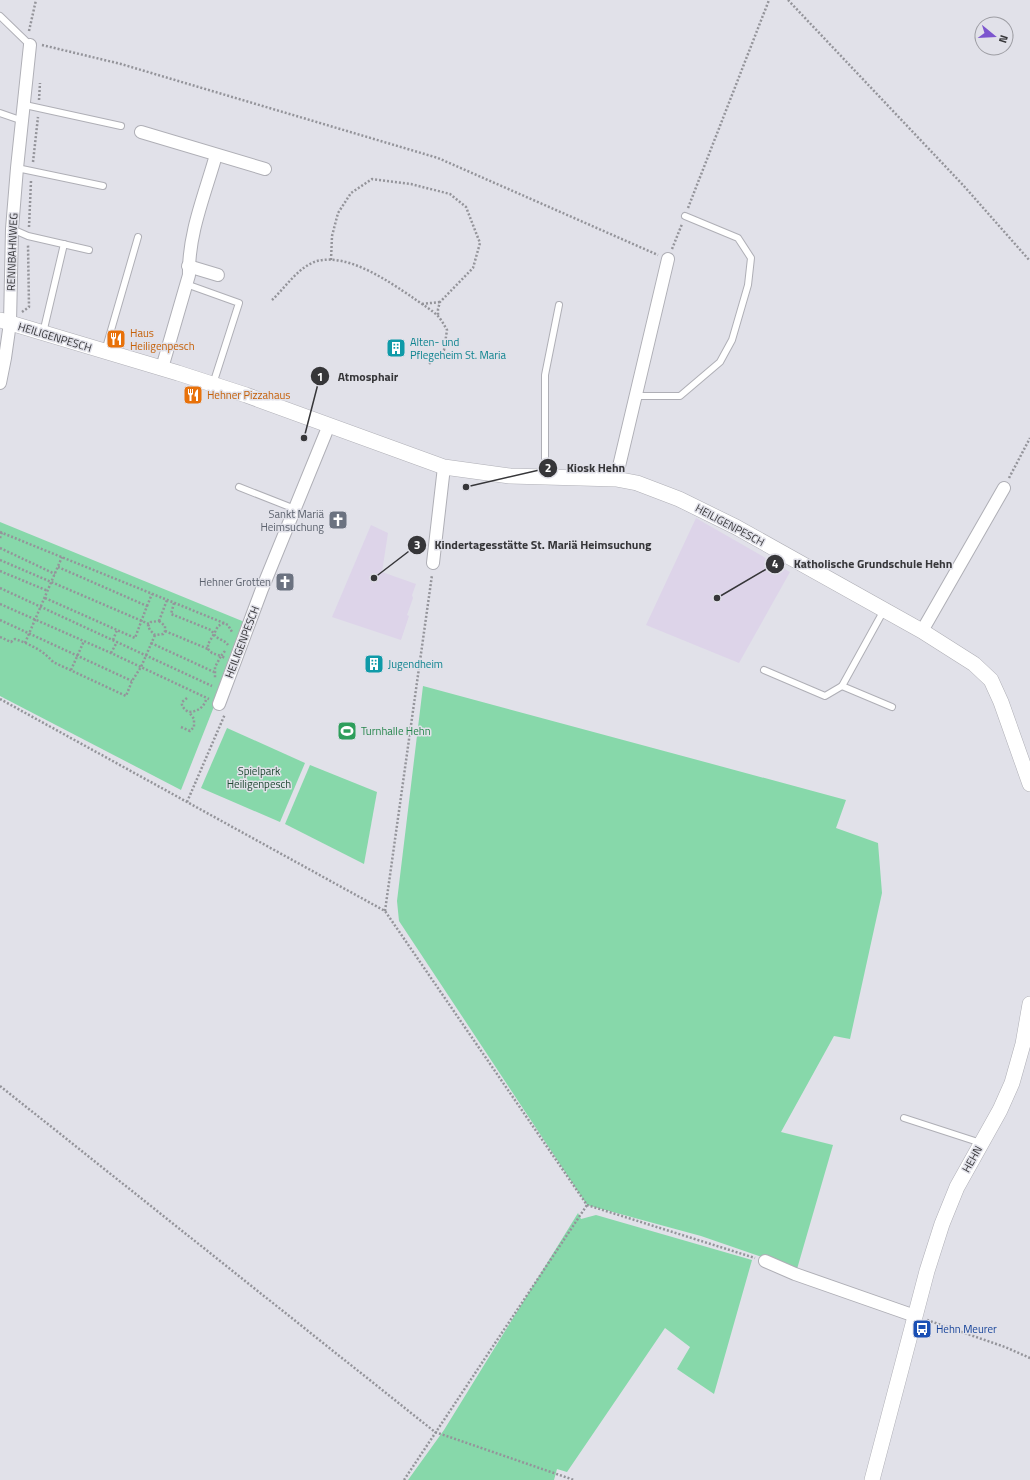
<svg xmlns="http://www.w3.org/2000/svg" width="1030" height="1480" font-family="'Titillium Web',sans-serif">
<rect width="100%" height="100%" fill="#e1e1e9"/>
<!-- education -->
<g fill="#ddd4e9">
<polygon points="696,518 790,572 739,663 646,625"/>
<polygon points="371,525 388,533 382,572 416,584 412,595 413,598 407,615 409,616 401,640 332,617"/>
</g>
<!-- green -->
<g fill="#87d8aa">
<polygon points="0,522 247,623 181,790 0,696"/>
<polygon points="423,686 846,800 836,828 878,843 882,893 850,1039 834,1036 781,1132 833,1145 797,1269 701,1236 587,1205 399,921 397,901"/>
<polygon points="227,728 305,763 280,822 201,788"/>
<polygon points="310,765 377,792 364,864 285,824"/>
<polygon points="578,1213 581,1219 596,1215 752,1260 714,1394 677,1369 690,1347 665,1328 567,1472 557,1469 554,1480 408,1480 444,1430"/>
</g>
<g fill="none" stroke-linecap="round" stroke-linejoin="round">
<defs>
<g id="service">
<polyline points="0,16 30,45"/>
<polyline points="25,105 121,126"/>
<polyline points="0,113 23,121"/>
<polyline points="17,168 103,186"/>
<polyline points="12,229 28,236 89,250"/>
<polyline points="186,284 239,303 213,384"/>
<polyline points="43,333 64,244"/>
<polyline points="105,351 138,237"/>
<polyline points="636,396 680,396 720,362 732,340 748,285 751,258 738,238 685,216"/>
<polyline points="545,477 545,375 559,305"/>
<polyline points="239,487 295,509"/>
<polyline points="884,610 842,686 892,707"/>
<polyline points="764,670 825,696 842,686"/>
<polyline points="904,1118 981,1143"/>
</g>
<g id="minor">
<polyline points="141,132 265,169"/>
<polyline points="188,266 218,275"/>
<path d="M162,368L189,275C188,234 205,194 216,155"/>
<polyline points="0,383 5,358 10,323 12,229 17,168 30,45"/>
<polyline points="616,479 668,259"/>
<polyline points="433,563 444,467"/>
<polyline points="922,631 1004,488"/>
<polyline points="219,704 262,589 329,425"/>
<polyline points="765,1261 795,1274 915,1316"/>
</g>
<g id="tertiary">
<polyline points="0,320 178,373 246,395 444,467 510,476 616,479 637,483 679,499 736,527 922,631 974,664 991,680 1001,702 1030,784"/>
<polyline points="872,1480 927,1271 942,1224 957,1187 1000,1110 1012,1083 1023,1044 1030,1004"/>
</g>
</defs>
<!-- service casing -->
<use href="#service" stroke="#afafb6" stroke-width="8"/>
<!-- minor casing -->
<use href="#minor" stroke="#afafb6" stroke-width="14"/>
<!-- tertiary casing -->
<use href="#tertiary" stroke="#afafb6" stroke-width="16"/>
<!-- path -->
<g stroke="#94949a" stroke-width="2.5" stroke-dasharray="2 2" stroke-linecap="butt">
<polyline points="788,0 963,185 1030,261"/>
<polyline points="29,31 36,0"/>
<polyline points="42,45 121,64 438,158 658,255"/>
<polyline points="39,100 40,83"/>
<polyline points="33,162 38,117"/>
<polyline points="688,208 769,0"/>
<polyline points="29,227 31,181"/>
<polyline points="672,249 682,224"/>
<polyline points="331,260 332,236 338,213 351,193 372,179 411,184 450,194 466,207 480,243 473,268 440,302 438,309 438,316"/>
<path d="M272,300C286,287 298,267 317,261C348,253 388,281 412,297C420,303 429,308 437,315C441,319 444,325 447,330L444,350L429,364"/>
<polyline points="422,304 440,302"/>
<polyline points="22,312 29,307 28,244"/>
<polyline points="1009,478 1030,438"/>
<polyline points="0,532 224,623 228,625 232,632"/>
<polyline points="0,538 2,532"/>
<polyline points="0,548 55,574"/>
<polyline points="0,560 149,624"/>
<polyline points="0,571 48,591"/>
<polyline points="0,588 212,686"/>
<polyline points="45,598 135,638 147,606 58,567"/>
<polyline points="174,603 171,614 211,630 214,634 208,644 208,649 212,653 221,656 215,667 215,679"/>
<polyline points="0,604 111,653 209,699"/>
<polyline points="147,606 152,594"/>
<polyline points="0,620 132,681"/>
<polygon points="159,621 165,626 165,631 163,634 155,635 150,630 148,626 151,622"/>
<polyline points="159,621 167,600"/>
<path d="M224,623L218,626L214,634C217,640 224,639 228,645"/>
<polyline points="165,631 208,649"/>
<path d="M0,637L11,642L15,639C29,644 43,650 53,662L126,696L132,681L141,667L155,635"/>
<polyline points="113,640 117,630"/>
<polyline points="25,643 62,557"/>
<polyline points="151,643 214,672"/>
<polyline points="225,651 221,656 225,658"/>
<polyline points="111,653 117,642"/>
<polyline points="71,670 84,641"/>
<path d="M187,698L182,702C181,707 185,709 188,712C197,712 203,708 206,700"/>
<polyline points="0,699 385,911 587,1205 755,1258"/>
<polyline points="181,727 190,731 194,727 194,719 189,712"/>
<polyline points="187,802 225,714"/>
<polyline points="385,911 432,575"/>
<polyline points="0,1086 435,1432 574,1480"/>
<polyline points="927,1320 1005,1347 1030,1358"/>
<polyline points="404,1480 587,1205"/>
</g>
<!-- service -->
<use href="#service" stroke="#fff" stroke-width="6"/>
<!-- minor -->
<use href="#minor" stroke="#fff" stroke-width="12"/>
<!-- tertiary -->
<use href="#tertiary" stroke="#fff" stroke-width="15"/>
</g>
<!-- icons -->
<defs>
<symbol id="restaurant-square" viewBox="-11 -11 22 22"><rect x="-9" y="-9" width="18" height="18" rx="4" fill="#e8710a" stroke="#e1e1e9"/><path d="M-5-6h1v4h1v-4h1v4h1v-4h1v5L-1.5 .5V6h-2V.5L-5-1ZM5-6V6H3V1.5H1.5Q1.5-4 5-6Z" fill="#fff"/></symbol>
<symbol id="building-square" viewBox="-11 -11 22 22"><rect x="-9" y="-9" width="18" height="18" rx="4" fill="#0f9aa8" stroke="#e1e1e9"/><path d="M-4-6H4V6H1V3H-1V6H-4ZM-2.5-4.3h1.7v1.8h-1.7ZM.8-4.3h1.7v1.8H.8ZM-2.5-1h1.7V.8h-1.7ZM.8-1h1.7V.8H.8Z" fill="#fff"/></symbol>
<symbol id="church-square" viewBox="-11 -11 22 22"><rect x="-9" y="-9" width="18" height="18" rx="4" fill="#6b7280" stroke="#e1e1e9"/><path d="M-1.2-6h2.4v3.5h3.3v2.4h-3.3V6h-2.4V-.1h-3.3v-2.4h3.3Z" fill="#fff"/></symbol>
<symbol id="stadium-square" viewBox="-11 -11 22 22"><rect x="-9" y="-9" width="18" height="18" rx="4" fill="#2e9e5b" stroke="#e1e1e9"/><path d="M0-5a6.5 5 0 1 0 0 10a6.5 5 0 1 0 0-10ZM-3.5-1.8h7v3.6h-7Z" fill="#fff"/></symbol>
<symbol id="bus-square" viewBox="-11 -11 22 22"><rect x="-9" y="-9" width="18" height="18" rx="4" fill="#1a4fb4" stroke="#e1e1e9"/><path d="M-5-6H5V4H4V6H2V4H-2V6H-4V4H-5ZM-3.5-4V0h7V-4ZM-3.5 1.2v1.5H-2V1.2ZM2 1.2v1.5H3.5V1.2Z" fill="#fff"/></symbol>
</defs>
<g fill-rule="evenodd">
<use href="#restaurant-square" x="105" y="328" width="22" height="22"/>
<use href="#building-square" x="385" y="337" width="22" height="22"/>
<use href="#restaurant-square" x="182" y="384" width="22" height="22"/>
<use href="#church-square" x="327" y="509" width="22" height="22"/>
<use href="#church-square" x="274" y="571" width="22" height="22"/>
<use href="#building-square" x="363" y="653" width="22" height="22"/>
<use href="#stadium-square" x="336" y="720" width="22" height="22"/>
<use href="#bus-square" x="911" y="1318" width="22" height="22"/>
</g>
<g text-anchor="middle" stroke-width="3" stroke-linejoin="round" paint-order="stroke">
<!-- street labels -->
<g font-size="11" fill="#363639" stroke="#e1e1e9">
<text transform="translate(12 252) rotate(-88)" y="4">RENNBAHNWEG</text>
<text transform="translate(55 337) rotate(17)" y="4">HEILIGENPESCH</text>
<text transform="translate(730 525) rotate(28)" y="4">HEILIGENPESCH</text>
<text transform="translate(242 642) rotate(-69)" y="4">HEILIGENPESCH</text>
<text transform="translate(972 1159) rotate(-61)" y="4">HEHN</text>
</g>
<!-- food labels -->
<g font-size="11" fill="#c56008" stroke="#e1e1e9" text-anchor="start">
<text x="130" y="337">Haus<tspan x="130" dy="13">Heiligenpesch</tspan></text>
<text x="207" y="399">Hehner Pizzahaus</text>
</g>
<!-- culture labels -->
<g font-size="11" fill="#0d838f" stroke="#e1e1e9" text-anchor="start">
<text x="410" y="346">Alten- und<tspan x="410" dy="13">Pflegeheim St. Maria</tspan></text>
<text x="388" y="668">Jugendheim</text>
</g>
<!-- worship labels -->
<g font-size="11" fill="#5b616d" stroke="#e1e1e9" text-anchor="end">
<text x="324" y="518">Sankt Mariä<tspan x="324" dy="13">Heimsuchung</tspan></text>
<text x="271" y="586">Hehner Grotten</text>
</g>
<!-- leisure labels -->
<g font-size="11" fill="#27864d" stroke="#e1e1e9" text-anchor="start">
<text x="361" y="735">Turnhalle Hehn</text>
</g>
<!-- park labels -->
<g font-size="11" fill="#214934" stroke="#e1e1e9">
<text x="259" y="775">Spielpark<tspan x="259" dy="13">Heiligenpesch</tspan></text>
</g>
<!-- transit labels -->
<g font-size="11" fill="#164399" stroke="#e1e1e9" text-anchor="start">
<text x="936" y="1333">Hehn Meurer</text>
</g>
</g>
<!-- callouts -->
<path fill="none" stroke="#363639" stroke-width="1.5" d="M304 438L320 376M466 487L548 468M374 578L417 545M717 598L775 564"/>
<g fill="#363639" stroke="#e1e1e9" stroke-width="1.5">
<circle cx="304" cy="438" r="4"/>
<circle cx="466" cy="487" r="4"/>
<circle cx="374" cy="578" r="4"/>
<circle cx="717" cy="598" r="4"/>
<circle cx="320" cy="376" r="10"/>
<circle cx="548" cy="468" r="10"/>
<circle cx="417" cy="545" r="10"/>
<circle cx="775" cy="564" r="10"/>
</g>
<g font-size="12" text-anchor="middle" font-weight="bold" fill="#fff">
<text x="320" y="381">1</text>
<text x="548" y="472">2</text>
<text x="417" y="549">3</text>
<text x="775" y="568">4</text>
</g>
<g font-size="12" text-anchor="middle" font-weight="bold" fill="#363639" stroke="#e1e1e9" stroke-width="3" stroke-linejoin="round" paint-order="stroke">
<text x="368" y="381">Atmosphair</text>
<text x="596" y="472">Kiosk Hehn</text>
<text x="543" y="549">Kindertagesstätte St. Mariä Heimsuchung</text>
<text x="873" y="568">Katholische Grundschule Hehn</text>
</g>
<!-- north arrow -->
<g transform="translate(994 36) rotate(108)"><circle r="19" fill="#e1e1e9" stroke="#9d9da3"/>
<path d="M0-3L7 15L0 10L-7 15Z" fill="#7c55ce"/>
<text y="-6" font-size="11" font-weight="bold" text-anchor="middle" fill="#363639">N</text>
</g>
</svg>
